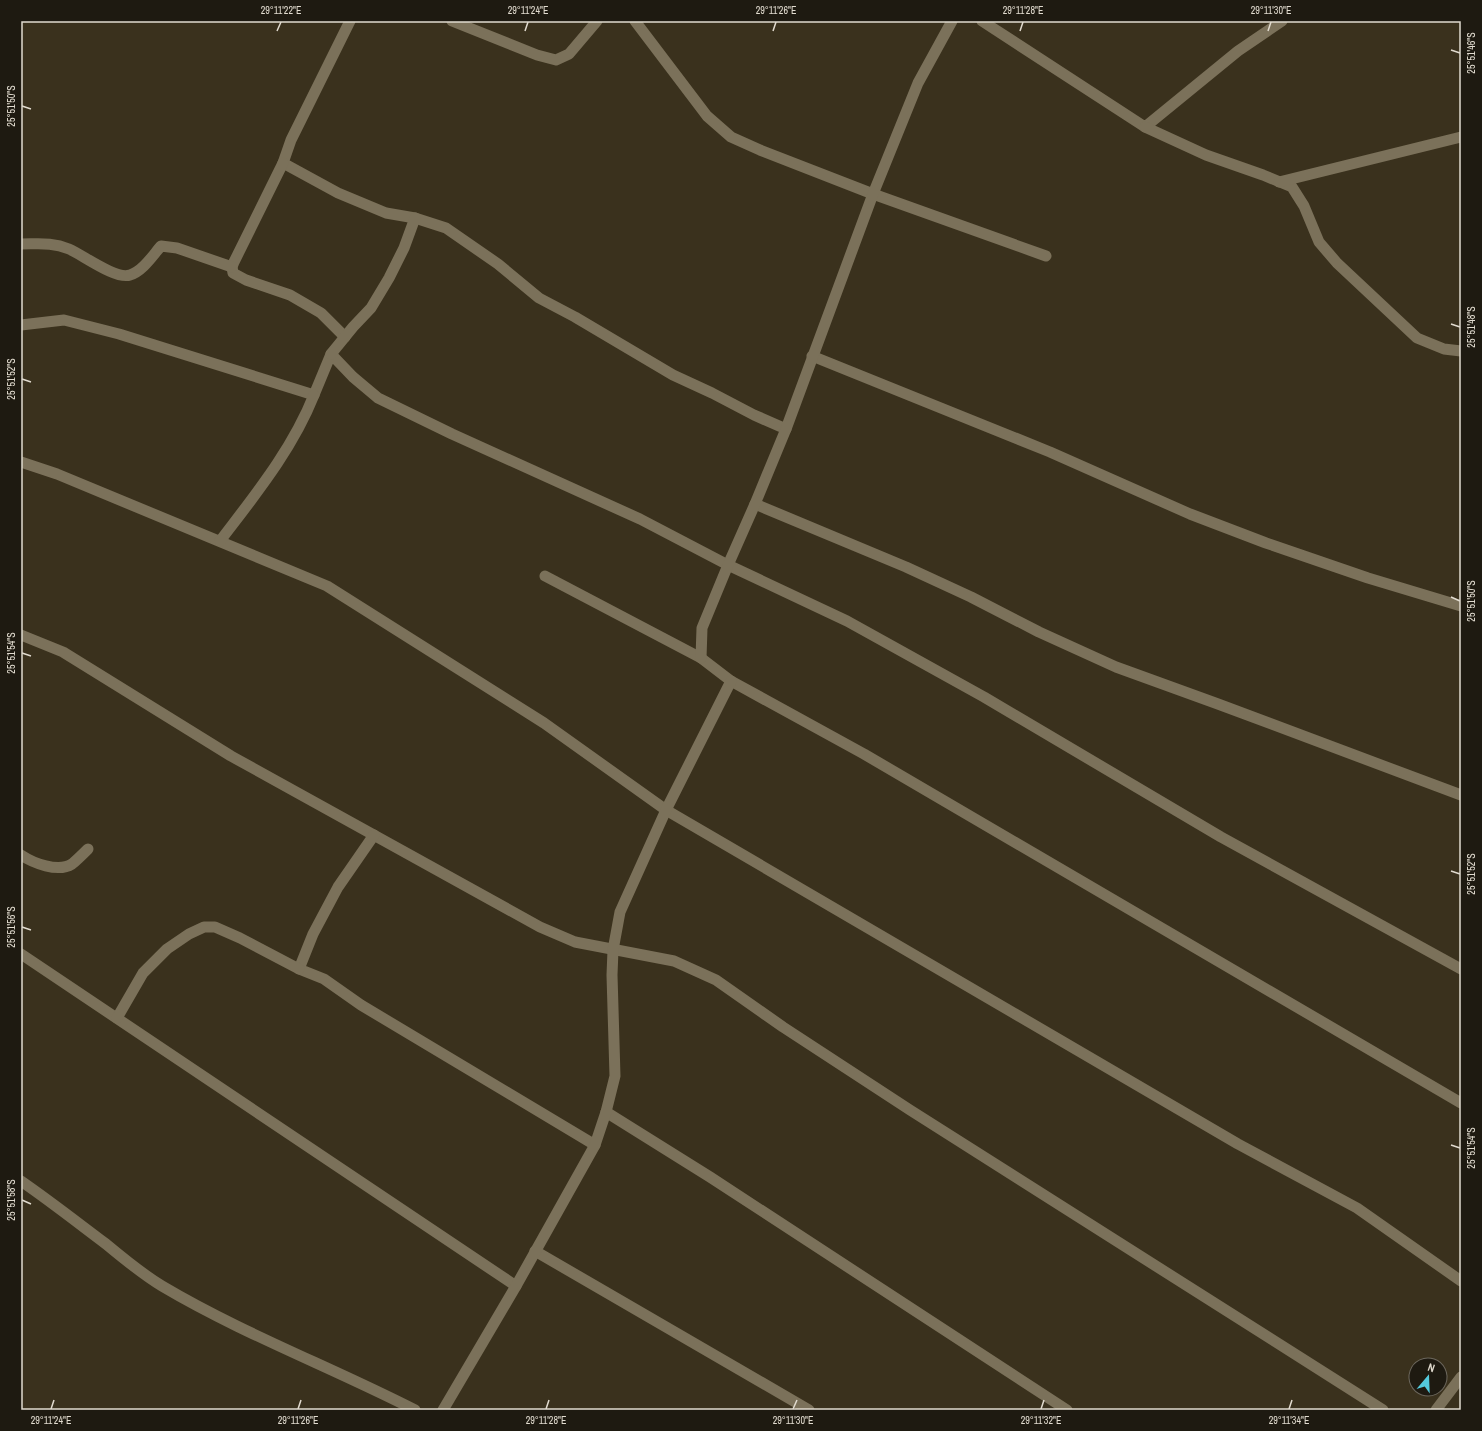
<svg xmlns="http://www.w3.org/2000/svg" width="1482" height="1431" font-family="'Archivo Narrow',sans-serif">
<rect width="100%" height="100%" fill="#3a311d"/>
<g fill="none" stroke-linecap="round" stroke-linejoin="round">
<!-- minor -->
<g stroke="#7b715a" stroke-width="11">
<polyline points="350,21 291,140 283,163 338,193 386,213 415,218 446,228 498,264 539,298 575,317 673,375 712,393 754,415 786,429"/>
<polyline points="452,21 537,55 556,60 569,54 597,21"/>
<polyline points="635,21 707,116 731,137 760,150 873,194 1046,256"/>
<polyline points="982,21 1145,127 1238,51 1282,21"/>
<polyline points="1145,127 1206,155 1263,175 1292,187 1304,206 1319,242 1337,263 1417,338 1444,349 1461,351"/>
<polyline points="283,163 234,262 232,267 233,273 246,280 290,295 321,313 345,337"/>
<polyline points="1279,182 1461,137"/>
<path d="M21,244C39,244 52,242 69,249C83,255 116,280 130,275C143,271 153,255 161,246L177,248L232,267"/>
<polyline points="21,325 64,320 119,334 314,395 331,354 353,377 378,398 452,434 640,519 728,565 847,621 984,697 1221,837 1461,969"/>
<polyline points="331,354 353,327 371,308 389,278 404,248 415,218"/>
<polyline points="812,356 1050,452 1190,514 1266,543 1368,578 1461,606"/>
<polyline points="21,462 57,474 327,586 544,723 666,810 1238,1144 1357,1208 1461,1281"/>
<polyline points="755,504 906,567 971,597 1039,632 1116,667 1218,704 1461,795"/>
<path d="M220,541C255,495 292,450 314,395"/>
<polyline points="545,576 701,658 731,681 864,754 1461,1103"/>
<polyline points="21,635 63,652 231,756 540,927 575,942 674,961 716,980 783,1027 910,1110 1383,1410"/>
<polyline points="701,658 702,628 728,565 755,504 786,429 873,194 918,83 952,21"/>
<polyline points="374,835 338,887 313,934 299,969 324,979 361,1005 595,1145"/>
<path d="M21,855C33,863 58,873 72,864C77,860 83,854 88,849"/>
<polyline points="21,954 516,1286"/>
<polyline points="117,1018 143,973 167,949 189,934 204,927 215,927 240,938 299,969"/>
<polyline points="606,1112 710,1177 1067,1410"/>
<path d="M21,1181C50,1201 78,1223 106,1244C124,1259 142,1274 162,1286C243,1334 331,1367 415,1410"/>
<polyline points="535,1251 809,1410"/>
<polyline points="443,1410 516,1286 595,1145 606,1112 615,1076 612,975 613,950 620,912 666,810 731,681"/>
<polyline points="1436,1410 1461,1377"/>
</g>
</g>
<!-- ticks -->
<path fill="none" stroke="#e1dbcf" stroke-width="1.5" d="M277,31L281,22M525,31L528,22M773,31L776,22M1020,31L1023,22M1268,31L1271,22M1451,50L1460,53M22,106L31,109M1451,324L1460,327M22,379L31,382M1451,597L1460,601M22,653L31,656M1451,871L1460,874M22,927L31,930M1451,1145L1460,1148M22,1200L31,1204M51,1409L54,1400M298,1409L301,1400M546,1409L549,1400M793,1409L797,1400M1041,1409L1044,1400M1289,1409L1292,1400"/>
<!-- border -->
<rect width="1482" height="1431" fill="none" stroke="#1e1a11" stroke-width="44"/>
<!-- north arrow -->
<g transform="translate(1428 1377) rotate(19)"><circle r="19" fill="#1e1a11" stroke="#6c675d"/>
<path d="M0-3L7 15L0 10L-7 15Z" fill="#54cadd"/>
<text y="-6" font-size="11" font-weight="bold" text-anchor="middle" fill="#e1dbcf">N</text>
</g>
<rect x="22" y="22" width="1438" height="1387" fill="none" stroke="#e1dbcf" stroke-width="1.5"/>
<g font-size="10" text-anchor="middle" fill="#e1dbcf">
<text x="281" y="14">29°11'22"E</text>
<text x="528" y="14">29°11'24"E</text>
<text x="776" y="14">29°11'26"E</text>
<text x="1023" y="14">29°11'28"E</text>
<text x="1271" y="14">29°11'30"E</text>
<text transform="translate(1471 53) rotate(-90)" y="4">25°51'46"S</text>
<text transform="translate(11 106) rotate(-90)" y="4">25°51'50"S</text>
<text transform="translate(1471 327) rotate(-90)" y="4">25°51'48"S</text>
<text transform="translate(11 379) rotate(-90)" y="4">25°51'52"S</text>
<text transform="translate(1471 601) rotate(-90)" y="4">25°51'50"S</text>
<text transform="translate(11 653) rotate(-90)" y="4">25°51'54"S</text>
<text transform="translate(1471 874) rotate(-90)" y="4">25°51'52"S</text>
<text transform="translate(11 927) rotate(-90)" y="4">25°51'56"S</text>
<text transform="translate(1471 1148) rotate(-90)" y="4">25°51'54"S</text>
<text transform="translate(11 1200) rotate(-90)" y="4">25°51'58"S</text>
<text x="51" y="1424">29°11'24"E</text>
<text x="298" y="1424">29°11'26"E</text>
<text x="546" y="1424">29°11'28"E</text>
<text x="793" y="1424">29°11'30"E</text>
<text x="1041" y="1424">29°11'32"E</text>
<text x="1289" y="1424">29°11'34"E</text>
</g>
</svg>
